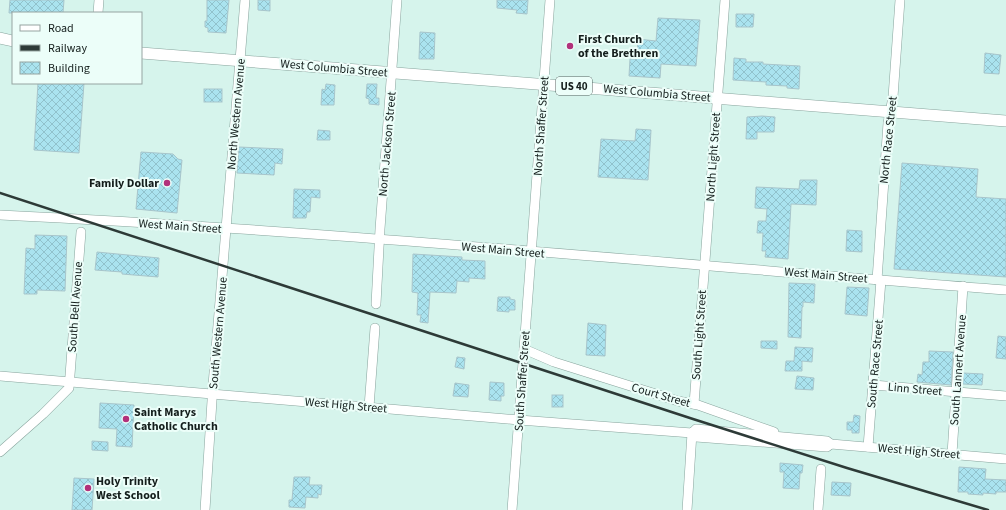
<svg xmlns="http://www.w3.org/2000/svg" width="1006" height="510" font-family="'Source Sans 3',sans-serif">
<defs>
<pattern id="building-cross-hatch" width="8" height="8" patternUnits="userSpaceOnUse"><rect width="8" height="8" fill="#aae3ef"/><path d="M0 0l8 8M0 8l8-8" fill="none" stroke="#91c2cc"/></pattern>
</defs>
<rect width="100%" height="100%" fill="#d6f4ec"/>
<!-- building -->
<g fill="url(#building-cross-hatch)" stroke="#a8c5cb">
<polygon points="10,0 64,0 63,13 9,13"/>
<polygon points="207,0 229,0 226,33 208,32 208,28 205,27 205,21 207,21"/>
<polygon points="258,0 270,0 270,11 258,10"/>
<polygon points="497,0 528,0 527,14 516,13 517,10 497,8"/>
<polygon points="736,14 754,14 753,27 736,27"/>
<polygon points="658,18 700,20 696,66 661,64 660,78 629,76 630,59 637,59 638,39 656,41"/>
<polygon points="420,32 435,33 434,59 419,59"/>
<polygon points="985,53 1001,55 999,74 984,73"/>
<polygon points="734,58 746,59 746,62 763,62 763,64 800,66 799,89 787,88 787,86 766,85 766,82 733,80"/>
<polygon points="38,83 84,83 79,153 34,150"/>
<polygon points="326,84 335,85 334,105 321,105 322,89 325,90"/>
<polygon points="367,84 377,84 376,98 379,98 379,105 369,104 369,99 366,98"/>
<rect x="204" y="89" width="18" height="13"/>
<polygon points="762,116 775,117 774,132 757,132 757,139 746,139 747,117"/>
<polygon points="636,129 651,130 648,180 598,177 601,139 635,141"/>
<polygon points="318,130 330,131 330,140 317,140"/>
<polygon points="239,147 283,149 282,164 275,163 274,175 237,173"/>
<polygon points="141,152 173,154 178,159 182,160 177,213 136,209"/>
<polygon points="902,163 978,169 976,197 1006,199 1006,277 894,269"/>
<polygon points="800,180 817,180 816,205 791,204 788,259 765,257 766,251 762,251 763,233 757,233 758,221 766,221 767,209 755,208 756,187 799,189"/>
<polygon points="294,189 320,190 320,198 311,197 310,212 307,212 306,218 293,218"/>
<polygon points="847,230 862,231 862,252 846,251"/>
<polygon points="35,235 67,236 65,291 37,290 37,294 24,294 26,248 35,249"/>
<polygon points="97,252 159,258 158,277 122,274 122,272 95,270"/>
<polygon points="413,254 462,257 462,260 485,261 485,279 469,278 469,282 457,281 456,293 430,292 428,323 420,322 421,315 417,315 418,293 412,292"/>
<polygon points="789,283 815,284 814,303 803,302 803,307 802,307 801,338 788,337"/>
<polygon points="847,287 869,288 867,316 845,314"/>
<polygon points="498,297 510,297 510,299 515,300 515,310 509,310 509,312 497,311"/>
<polygon points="588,323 606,325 605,356 586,355"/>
<polygon points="998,336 1006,337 1006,359 996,358"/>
<polygon points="761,341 777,341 777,349 761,348"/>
<polygon points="795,347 813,348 812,362 802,361 802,371 785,371 786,361 794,361"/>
<polygon points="929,351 953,352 951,385 917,382 918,374 922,375 923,362 929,362"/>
<polygon points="457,357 465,358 464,369 455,367"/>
<polygon points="963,373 983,374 982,385 963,384"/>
<polygon points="797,376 814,378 813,390 795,389"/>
<polygon points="490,382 504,383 504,396 501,396 501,401 489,400"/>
<polygon points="455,383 469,385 468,397 453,396"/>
<rect x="552" y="395" width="11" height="12"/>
<polygon points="100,403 134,405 132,447 116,446 117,429 99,428"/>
<polygon points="854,415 860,416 859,433 852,433 852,430 847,430 847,422 853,422"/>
<polygon points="92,441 108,442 108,451 92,450"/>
<polygon points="780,463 803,465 802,473 800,473 799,489 783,488 784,472 780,472"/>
<polygon points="959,467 986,469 985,479 1006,480 1006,492 996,492 996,494 983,493 983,495 968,494 968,492 958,492"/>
<polygon points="294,477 310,477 309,485 322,485 321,495 318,494 318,498 306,497 305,508 289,507 289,500 292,500"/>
<polygon points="74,478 94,479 92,510 72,510"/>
<polygon points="832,482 851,483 850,496 831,495"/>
</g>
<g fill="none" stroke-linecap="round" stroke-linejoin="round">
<defs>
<g id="minor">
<polyline points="98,13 99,0"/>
<path d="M0,215C336,231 671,264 1006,290"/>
<polyline points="877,280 888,123 893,97 900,0"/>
<polyline points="376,304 380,229 397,0"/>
<polyline points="524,349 554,362 678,401 698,405 774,432"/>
<polyline points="0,376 519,420 692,433 696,429 827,441 831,444 1006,459"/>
<polyline points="873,385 1006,396"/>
<polyline points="694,404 725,0"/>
<polyline points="369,407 375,328"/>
<polyline points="692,433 696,437 827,447 831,444"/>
<polyline points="868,447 881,280"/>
<polyline points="0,452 43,414 69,388 81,232"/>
<polyline points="952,454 963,286"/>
<polyline points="205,510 213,385 245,0"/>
<polyline points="512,510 550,0"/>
<polyline points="687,510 692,433"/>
<polyline points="818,510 821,469"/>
</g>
<g id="major">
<polyline points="0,38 13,41"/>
<polyline points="141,53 1006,121"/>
</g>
</defs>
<!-- minor casing -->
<use href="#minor" stroke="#88a49d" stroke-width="10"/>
<!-- major casing -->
<use href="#major" stroke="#88a49d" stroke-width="12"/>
<!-- minor -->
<use href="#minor" stroke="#fff" stroke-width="9"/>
<!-- major -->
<use href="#major" stroke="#fff" stroke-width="11"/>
<!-- rail -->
<polyline stroke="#2d3a37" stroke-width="2.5" points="0,193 693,419 847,468 988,510"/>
</g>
<!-- markers -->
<g fill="#b2317b" stroke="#ecfef9" stroke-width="1.5">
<circle cx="570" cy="46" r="4"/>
<circle cx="167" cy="183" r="4"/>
<circle cx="126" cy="419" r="4"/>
<circle cx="88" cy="488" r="4"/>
</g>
<g text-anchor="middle" stroke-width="4" stroke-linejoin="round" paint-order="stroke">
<!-- shield labels -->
<rect fill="#ecfef9" stroke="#55615e" stroke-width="1" x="556" y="77" width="36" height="18" rx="3"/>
<g font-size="11" font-weight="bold" fill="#141e1c">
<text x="574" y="90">US 40</text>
</g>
<!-- poi labels -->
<g font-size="12" font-weight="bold" fill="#141e1c" stroke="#ecfef9" text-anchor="start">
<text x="578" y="43">First Church<tspan x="578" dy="14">of the Brethren</tspan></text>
<text x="159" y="187" text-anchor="end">Family Dollar</text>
<text x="134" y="416">Saint Marys<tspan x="134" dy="14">Catholic Church</tspan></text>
<text x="96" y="485">Holy Trinity<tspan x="96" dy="14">West School</tspan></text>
</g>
<!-- street labels -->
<g font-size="12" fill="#141e1c" stroke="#ecfef9">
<text transform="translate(334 68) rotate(5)" y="4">West Columbia Street</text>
<text transform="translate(657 93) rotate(5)" y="4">West Columbia Street</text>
<text transform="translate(236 114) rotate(-85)" y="4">North Western Avenue</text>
<text transform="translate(541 126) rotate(-86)" y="4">North Shaffer Street</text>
<text transform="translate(888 140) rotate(-84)" y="4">North Race Street</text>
<text transform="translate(387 144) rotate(-85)" y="4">North Jackson Street</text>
<text transform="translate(713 157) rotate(-86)" y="4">North Light Street</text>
<text transform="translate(180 226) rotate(4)" y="4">West Main Street</text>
<text transform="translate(503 250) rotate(5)" y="4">West Main Street</text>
<text transform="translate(826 275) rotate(5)" y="4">West Main Street</text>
<text transform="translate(75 307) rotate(-86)" y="4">South Bell Avenue</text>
<text transform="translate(218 333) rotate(-85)" y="4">South Western Avenue</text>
<text transform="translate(699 335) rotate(-86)" y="4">South Light Street</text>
<text transform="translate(875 364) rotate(-85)" y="4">South Race Street</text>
<text transform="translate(958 370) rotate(-86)" y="4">South Lannert Avenue</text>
<text transform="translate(522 381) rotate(-86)" y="4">South Shaffer Street</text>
<text transform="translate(915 389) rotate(5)" y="4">Linn Street</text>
<text transform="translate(661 395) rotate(16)" y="4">Court Street</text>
<text transform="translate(346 405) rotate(5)" y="4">West High Street</text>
<text transform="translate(919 451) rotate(5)" y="4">West High Street</text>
</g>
</g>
<!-- legend -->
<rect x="12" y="12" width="130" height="72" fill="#ecfef9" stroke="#96a4a1"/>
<rect x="20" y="25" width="20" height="6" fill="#ffffff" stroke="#96a4a1"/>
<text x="48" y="32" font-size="12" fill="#141e1c">Road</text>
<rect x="20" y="45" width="20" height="6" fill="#2d3a37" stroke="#96a4a1"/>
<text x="48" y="52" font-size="12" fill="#141e1c">Railway</text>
<rect x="20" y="62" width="20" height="12" fill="url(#building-cross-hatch)" stroke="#96a4a1"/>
<text x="48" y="72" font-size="12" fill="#141e1c">Building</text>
</svg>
